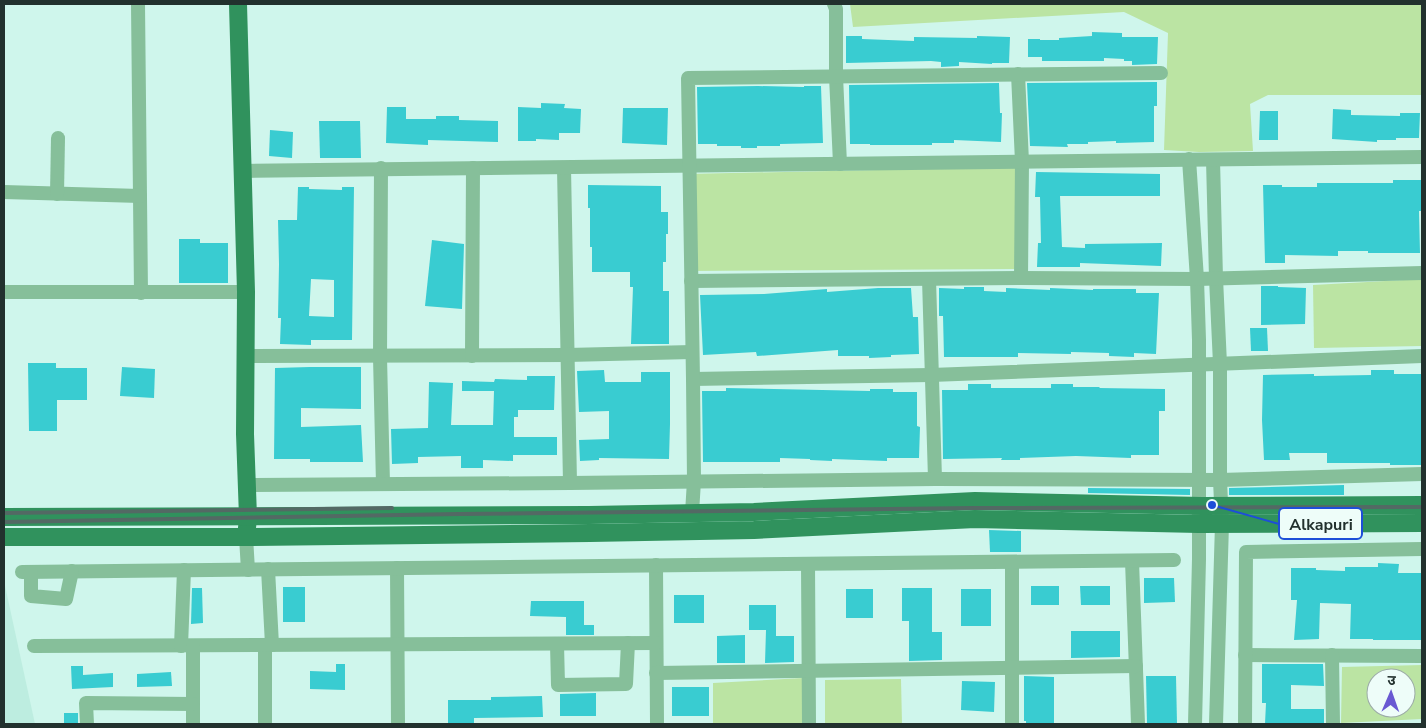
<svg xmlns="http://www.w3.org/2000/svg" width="1426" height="728" font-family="'Nunito Sans','Noto Sans Devanagari',sans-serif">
<rect width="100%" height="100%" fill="#cff6ec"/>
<!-- built -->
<polygon fill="#bdede0" points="4,581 35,724 4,724"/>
<!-- green -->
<g fill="#bbe4a3" fill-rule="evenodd">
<polygon points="850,4 1422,4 1422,95 1268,95 1250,104 1253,151 1199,152 1164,150 1168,33 1124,12 853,27"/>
<polygon points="1017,167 1017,269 689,271 687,174"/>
<polygon points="1422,279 1422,346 1314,348 1313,285"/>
<path d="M1422,665V719L1341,723L1342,667ZM1376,678H1406V708H1376Z"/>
<polygon points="803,678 804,724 713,724 713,683"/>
<polygon points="901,679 902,724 825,724 825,680"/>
</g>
<!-- building -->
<g fill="#39ccd1" fill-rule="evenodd">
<polygon points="1092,32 1122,33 1122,37 1158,37 1157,64 1132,65 1132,61 1124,61 1124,59 1104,58 1104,61 1042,61 1042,57 1028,57 1028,39 1040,39 1040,40 1059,40 1059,38 1092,36"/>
<polygon points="846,36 862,36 862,39 914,41 914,37 977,38 977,36 1010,37 1009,63 992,63 992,64 959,62 959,66 941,67 941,62 931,61 846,63"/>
<polygon points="1157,82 1157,106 1154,106 1154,142 1116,143 1116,141 1088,142 1088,144 1067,144 1068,147 1030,146 1027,83"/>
<polygon points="999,83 1000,113 1002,113 1001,142 954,140 954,143 932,143 932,145 870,145 870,144 850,144 849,85"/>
<polygon points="758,86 804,87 804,86 821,86 823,143 780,144 780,146 757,146 757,148 741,148 741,146 717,146 717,144 698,144 697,87"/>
<polygon points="541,103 565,104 564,108 581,109 580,133 559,133 559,140 536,139 536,141 518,141 518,107 541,108"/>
<polygon points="387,107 406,107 406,119 436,119 436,116 459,116 459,120 498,121 498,142 428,140 428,145 386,143"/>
<polygon points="623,108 668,108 667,145 622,143"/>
<polygon points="1333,109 1351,110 1351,115 1400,116 1400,113 1420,113 1419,138 1396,138 1396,140 1377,140 1377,142 1332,139"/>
<polygon points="1260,111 1278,111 1278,140 1259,140"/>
<polygon points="319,121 360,121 361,158 320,158"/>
<polygon points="270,130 293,132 292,158 269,156"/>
<polygon points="1036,172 1160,174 1160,196 1060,196 1062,247 1085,248 1085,244 1162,243 1161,266 1080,263 1080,267 1037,267 1038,243 1041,243 1040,197 1035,197"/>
<polygon points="1393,180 1422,180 1422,211 1419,211 1420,253 1368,253 1368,251 1338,251 1338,256 1285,255 1285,263 1265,263 1263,185 1282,185 1282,187 1317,187 1317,183 1393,183"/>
<polygon points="588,185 661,186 661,212 668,212 668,234 666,234 666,262 663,262 663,291 669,291 669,344 631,344 633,287 630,287 630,272 592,272 592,247 590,247 590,208 588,208"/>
<path d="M298,187H309V189L342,190V187H354L352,340H311V345L280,344L281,318H278L279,264L278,220H297ZM311,279L334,280V317L309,316Z"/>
<polygon points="179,239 200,239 200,243 228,243 228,283 179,283"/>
<polygon points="432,240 464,244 462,309 425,306"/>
<polygon points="1261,286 1278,286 1278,287 1306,288 1305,324 1261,325"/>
<polygon points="964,287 984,287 984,291 1006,292 1006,288 1050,290 1050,288 1093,290 1093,289 1136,289 1136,293 1159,293 1156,354 1134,353 1134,357 1109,356 1109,353 1071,352 1071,354 1018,353 1018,357 944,357 943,316 939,316 939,288 964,289"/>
<polygon points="878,288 911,288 913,317 918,317 919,354 891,355 891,357 869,358 869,356 838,356 838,350 757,356 756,352 703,355 700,295 764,294 827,289 827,292"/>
<polygon points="1250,328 1267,328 1268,351 1251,351"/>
<polygon points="28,363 56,363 56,368 87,368 87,400 57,400 57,431 29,431"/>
<polygon points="122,367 155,369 154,398 120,396"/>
<polygon points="310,367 361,367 361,409 301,408 301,427 361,425 363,462 310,462 310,459 274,459 275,368"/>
<polygon points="604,370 605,382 641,382 641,372 670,372 670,424 669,459 599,458 599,460 580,461 579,440 609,439 609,411 579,412 577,371"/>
<polygon points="1371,370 1394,370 1394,374 1421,374 1422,444 1421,444 1421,465 1390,465 1390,463 1327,463 1327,453 1289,453 1290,460 1264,460 1262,420 1263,375 1314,374 1314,376 1371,375"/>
<polygon points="527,376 555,376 554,410 518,410 518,417 514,417 514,437 557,437 557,455 513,455 513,461 483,460 483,468 461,468 461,456 418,457 418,463 392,464 391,429 428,428 429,382 453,383 451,425 493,425 494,391 462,391 462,381 494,382 495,379 527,380"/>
<polygon points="968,384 991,384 991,388 1051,388 1051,384 1073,384 1073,387 1100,387 1099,388 1165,389 1165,411 1159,411 1159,455 1131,455 1131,458 1076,456 1020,458 1020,460 1001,460 1002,458 943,459 942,390 968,390"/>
<polygon points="726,388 870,391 870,389 893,389 893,392 917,392 917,426 920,427 919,458 887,458 887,461 832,459 832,461 810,460 810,459 780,458 780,462 703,462 702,391 726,391"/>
<polygon points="1344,485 1344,495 1229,495 1229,488"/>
<polygon points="1088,488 1190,489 1190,495 1088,493"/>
<polygon points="989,530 1021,531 1021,552 990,552"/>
<polygon points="1378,563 1399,564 1398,573 1422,573 1422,640 1373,640 1373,639 1350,639 1351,604 1320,603 1319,639 1294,640 1297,600 1291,600 1291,568 1316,568 1316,570 1345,571 1345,567 1378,567"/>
<polygon points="1144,578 1174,578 1175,602 1144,603"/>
<rect x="1031" y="586" width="28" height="19"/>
<polygon points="1080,586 1110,586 1110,605 1081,605"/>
<rect x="283" y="587" width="22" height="35"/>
<polygon points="192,588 202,588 203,623 191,624"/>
<polygon points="902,588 932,588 932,632 942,632 942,660 909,661 909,621 902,621"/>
<rect x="846" y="589" width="27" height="29"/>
<rect x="961" y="589" width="30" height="37"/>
<rect x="674" y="595" width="30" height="28"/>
<polygon points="531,601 584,601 584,625 594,625 594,635 566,635 566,617 530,616"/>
<polygon points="749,605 776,605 776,636 794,636 794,662 765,663 766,630 749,630"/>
<polygon points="1071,631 1120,631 1120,657 1071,658"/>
<polygon points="745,635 745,663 717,663 717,636"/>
<polygon points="336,664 345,664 345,690 310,689 310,671 336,672"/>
<polygon points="1262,664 1323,664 1324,686 1291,685 1291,709 1324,709 1324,724 1265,724 1266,703 1262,703"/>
<polygon points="71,666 83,666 83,675 113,673 113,687 72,689"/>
<polygon points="171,672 172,686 137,687 137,674"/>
<polygon points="1024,676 1054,677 1054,724 1026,724 1026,721 1024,721"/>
<polygon points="1146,676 1176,676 1177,724 1147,724"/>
<polygon points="962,681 995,682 994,712 961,710"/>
<rect x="672" y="687" width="37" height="29"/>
<polygon points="596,693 596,716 560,716 560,694"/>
<polygon points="542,696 543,717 474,718 474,724 448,724 448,700 491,700 491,697"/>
<rect x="64" y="713" width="14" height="11"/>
</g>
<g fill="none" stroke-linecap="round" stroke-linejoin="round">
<!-- minor -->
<g stroke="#86bf9a" stroke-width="14">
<polyline points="138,4 141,293"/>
<polyline points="834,4 836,9 836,76 840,164"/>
<polyline points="1018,74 1022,162 1021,278"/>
<polyline points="1189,159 1197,279 1199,340 1199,559 1195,724"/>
<polyline points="1213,160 1216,278 1220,364 1220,480 1222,524 1216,724"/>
<polyline points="381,168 380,357 383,484"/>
<polyline points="564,168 570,483"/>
<polyline points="242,171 1422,157"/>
<polyline points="4,192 140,196"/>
<polyline points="57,194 58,138"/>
<polyline points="929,279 935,479"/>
<polyline points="691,281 1021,278 1197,279 1422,273"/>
<polyline points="4,292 246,292"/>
<polyline points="245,356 567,355 692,352"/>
<polyline points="472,356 473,168"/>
<polyline points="693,379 931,375 1422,356"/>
<polyline points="247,485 570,483 935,479 1220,480 1422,474"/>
<polyline points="692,513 694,481 693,379 688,78 1161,73"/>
<polyline points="246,537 248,570"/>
<polyline points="1132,561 1138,724"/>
<polyline points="1012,562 1012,724"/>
<polyline points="808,564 809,724"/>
<polyline points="656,565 657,724"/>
<polyline points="397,568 398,724"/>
<polyline points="268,569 272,645"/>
<polyline points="22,572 1174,560"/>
<polyline points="31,572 31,596 66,599 72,571"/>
<polyline points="557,644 558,685 626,684 628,643"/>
<polyline points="265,645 265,724"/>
<polyline points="34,646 656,643"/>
<polyline points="181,646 184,570"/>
<polyline points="193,646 193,724"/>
<polyline points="1245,655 1422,656"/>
<polyline points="1332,655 1333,724"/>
<polyline points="656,673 1136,666"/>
<polyline points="87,724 86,703 193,704"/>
<polyline points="1245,724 1246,552 1422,549"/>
</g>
<!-- major -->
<g stroke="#30925d" stroke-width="18">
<polyline points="238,4 246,292 245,434 248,517 247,528"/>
<polyline points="4,517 589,515 754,512 975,501 1202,506 1422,505"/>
<polyline points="4,537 246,537 590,533 754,530 975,519 1199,524 1422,523"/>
</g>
<!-- rail -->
<g stroke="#536964" stroke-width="4">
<polyline points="4,513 392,508"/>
<polyline points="4,522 459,514 974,508 1422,507"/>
</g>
</g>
<!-- callouts -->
<path fill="none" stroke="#1d4ed8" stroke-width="2" d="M1212 505L1279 524"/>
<circle fill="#1d4ed8" stroke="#eefdf9" stroke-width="2" cx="1212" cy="505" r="5"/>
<rect fill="#eefdf9" stroke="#1d4ed8" stroke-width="2" x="1279" y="508" width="83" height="31" rx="5"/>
<g font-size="16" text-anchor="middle" font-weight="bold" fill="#22312e">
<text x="1321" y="530">Alkapuri</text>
</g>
<!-- border -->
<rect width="1426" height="728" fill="none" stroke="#22312e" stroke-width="10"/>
<!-- north arrow -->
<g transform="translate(1391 693) rotate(2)"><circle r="24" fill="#eefdf9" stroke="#9caba8"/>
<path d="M0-4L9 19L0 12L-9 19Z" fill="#6959d2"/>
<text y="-8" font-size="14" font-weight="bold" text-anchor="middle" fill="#22312e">उ</text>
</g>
</svg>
